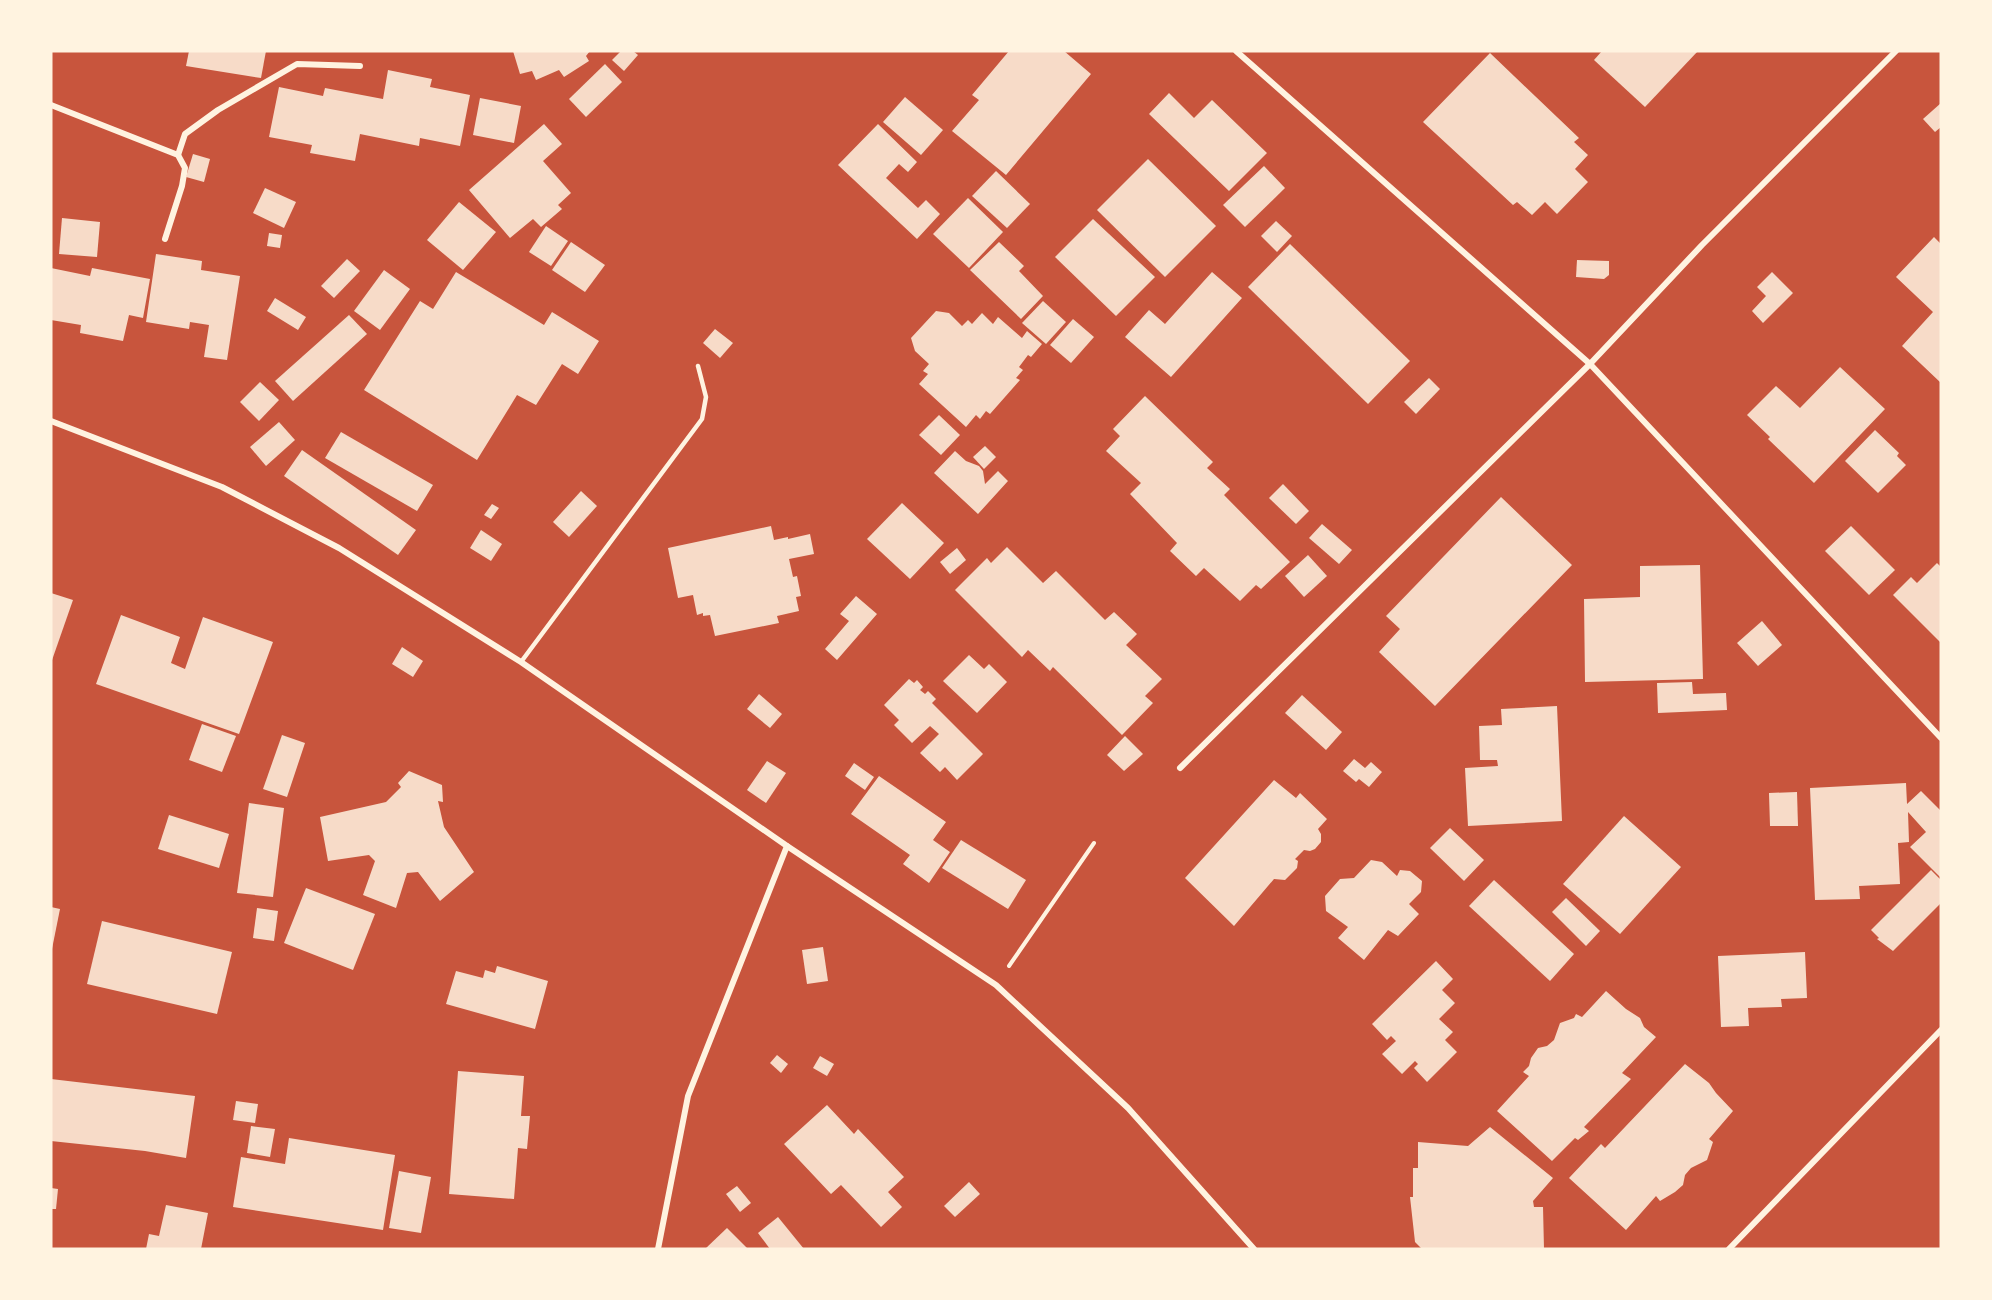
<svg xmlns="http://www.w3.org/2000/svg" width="1992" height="1300" font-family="'IBM Plex Serif',serif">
<rect width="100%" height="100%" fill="#c8553d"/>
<!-- building -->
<g fill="#f7dbc8">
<polygon points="189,51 266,51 261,78 186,66"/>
<polygon points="513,51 590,51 586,56 589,61 564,77 559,70 536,80 532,71 520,74"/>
<polygon points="621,51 633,51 638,55 624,71 612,60"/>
<polygon points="1009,51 1064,51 1091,74 1006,175 952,131 979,100 972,95"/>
<polygon points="1602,51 1698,51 1645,107 1594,60"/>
<polygon points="1490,53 1579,138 1574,142 1588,155 1575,169 1588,182 1557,214 1545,202 1532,215 1517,202 1513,205 1423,122"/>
<polygon points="605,64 622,82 586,117 569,99"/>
<polygon points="388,70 432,79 430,87 470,95 460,146 420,138 419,146 360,134 355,161 310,153 312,145 269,137 279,87 323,96 325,88 383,99"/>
<polygon points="1169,93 1194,118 1212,100 1267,153 1229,191 1149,114"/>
<polygon points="905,97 943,130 921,155 883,122"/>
<polygon points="480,98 521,106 514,143 473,135"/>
<polygon points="1941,103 1941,127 1935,132 1923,119"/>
<polygon points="544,124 562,144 543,161 571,193 558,205 562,209 541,227 533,219 510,238 469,190"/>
<polygon points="878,124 917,162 908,172 899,164 886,178 918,208 926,200 940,214 917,239 838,165"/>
<polygon points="193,154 210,159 204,182 186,177"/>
<polygon points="1148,159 1216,226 1165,277 1097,210"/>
<polygon points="1264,166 1285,188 1245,227 1223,205"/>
<polygon points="996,171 1030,204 1007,228 972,196"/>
<polygon points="265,188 296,202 284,228 253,213"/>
<polygon points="968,198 1003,232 969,268 933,234"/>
<polygon points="459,202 496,232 463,270 427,240"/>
<polygon points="62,218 100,222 97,257 59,254"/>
<polygon points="1093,219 1155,277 1116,316 1055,257"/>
<polygon points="1276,221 1292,236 1277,252 1261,236"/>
<polygon points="546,226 568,241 551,266 529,252"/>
<polygon points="269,233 282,235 280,248 267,246"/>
<polygon points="1934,237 1941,244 1941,383 1902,346 1933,312 1896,277"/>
<polygon points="571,242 605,265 585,292 552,270"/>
<polygon points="999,242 1024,266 1019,271 1043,296 1021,319 970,270"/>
<polygon points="1290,244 1410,361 1368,404 1248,287"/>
<polygon points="156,254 202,261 201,270 240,276 227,360 204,357 209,325 190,322 189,329 146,322"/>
<polygon points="347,259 360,271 334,298 321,286"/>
<polygon points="1577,260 1609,261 1609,275 1604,279 1576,277"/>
<polygon points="51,268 90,276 92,268 150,279 143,318 129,315 123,341 80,333 81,325 51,320"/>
<polygon points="384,270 410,289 380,330 354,311"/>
<polygon points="456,272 544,325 552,312 599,341 578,374 562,364 536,405 517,395 477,460 364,390 420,301 433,309"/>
<polygon points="1212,272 1242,298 1171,377 1125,337 1149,310 1165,324"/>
<polygon points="1772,272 1793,293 1763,323 1752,311 1766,296 1757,287"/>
<polygon points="275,298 306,317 298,330 267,311"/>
<polygon points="1043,301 1066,322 1046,344 1022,323"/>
<polygon points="936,311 949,313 962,326 968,320 972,324 982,313 993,324 998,317 1022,338 1027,331 1042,344 1031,357 1028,355 1019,367 1023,370 1016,378 1020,380 990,414 986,411 980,419 976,415 966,427 919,384 928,374 923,371 929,364 915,351 911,338"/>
<polygon points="349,315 367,334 293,401 275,381"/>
<polygon points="1073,319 1094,337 1071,363 1050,345"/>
<polygon points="715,329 733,343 720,358 703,343"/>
<polygon points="1840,367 1885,409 1814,483 1768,439 1770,437 1747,415 1776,386 1800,408"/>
<polygon points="1429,378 1440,389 1416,414 1404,402"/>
<polygon points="260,382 279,400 259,421 240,402"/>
<polygon points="1145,396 1213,462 1207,468 1230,489 1224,495 1290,562 1261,589 1256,585 1240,601 1204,568 1196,576 1170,551 1177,543 1130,494 1141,483 1106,451 1120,436 1113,429"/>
<polygon points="939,415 960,435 941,455 919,435"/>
<polygon points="279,422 295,440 266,466 250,447"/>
<polygon points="1875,430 1899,453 1897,456 1906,465 1878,493 1845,461"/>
<polygon points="341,432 433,485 417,511 325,458"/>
<polygon points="985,446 996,457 984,469 973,457"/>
<polygon points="302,450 416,530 398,555 284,476"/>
<polygon points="955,451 966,461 979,466 983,471 985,484 998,471 1008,481 978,514 934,473"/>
<polygon points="1283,484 1309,511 1296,524 1269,498"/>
<polygon points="581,491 597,506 569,537 553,522"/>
<polygon points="1501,497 1572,565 1435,706 1379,652 1400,629 1386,616"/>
<polygon points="902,503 944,543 910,579 867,539"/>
<polygon points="492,504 499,508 491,519 484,515"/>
<polygon points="1322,524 1352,550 1339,564 1309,538"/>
<polygon points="771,526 774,540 788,537 788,539 810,534 814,554 789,559 793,577 797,576 801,596 796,597 799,611 777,616 779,623 715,636 710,615 703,616 703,613 697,615 693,595 678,598 668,548"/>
<polygon points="1851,526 1895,570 1869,595 1825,551"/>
<polygon points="481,530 502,544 491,561 470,548"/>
<polygon points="1007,547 1043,583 1056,571 1105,620 1114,612 1137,634 1126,645 1162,679 1145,696 1153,703 1122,735 1053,667 1050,671 1028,650 1022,657 955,590 987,558 991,563"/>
<polygon points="957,548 966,560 950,574 940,562"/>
<polygon points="1308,555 1327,576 1304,597 1285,576"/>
<polygon points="1937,563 1941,567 1941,643 1893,595 1911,577 1917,583"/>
<polygon points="1700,565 1703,679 1585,682 1584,599 1640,597 1640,566"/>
<polygon points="51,593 73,600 51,663"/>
<polygon points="856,596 877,614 837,660 825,649 849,621 840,614"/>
<polygon points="121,615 180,637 171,663 185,669 203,617 273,642 239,734 96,684"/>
<polygon points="1762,621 1782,645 1758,666 1737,643"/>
<polygon points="402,647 423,661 413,677 392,664"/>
<polygon points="969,655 984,669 989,664 1007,682 977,713 943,681"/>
<polygon points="909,679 914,683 917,680 923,687 920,690 925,694 928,691 936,699 932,703 983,754 957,780 945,767 940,772 920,753 939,734 930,726 912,743 894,725 899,720 884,705"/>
<polygon points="1692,682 1693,694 1726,693 1727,710 1658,713 1657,683"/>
<polygon points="759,694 782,714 770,728 747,709"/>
<polygon points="1302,695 1342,732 1326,750 1285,713"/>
<polygon points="1557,706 1562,821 1468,826 1465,768 1498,766 1497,760 1480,760 1479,726 1502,725 1501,709"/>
<polygon points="202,724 236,736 222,772 189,760"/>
<polygon points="282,735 305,743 287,797 263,789"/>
<polygon points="1125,736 1143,754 1124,771 1107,755"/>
<polygon points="1354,759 1365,768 1371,762 1382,772 1369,787 1359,779 1356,782 1343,771"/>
<polygon points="767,761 786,773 766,803 747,790"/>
<polygon points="854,763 874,777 865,790 845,776"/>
<polygon points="409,771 442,785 443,802 438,801 444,827 474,872 440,901 418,872 407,873 396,908 363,895 375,861 369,855 328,861 320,817 386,802 401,787 398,783"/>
<polygon points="879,776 946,822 933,840 950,852 929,883 903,864 910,855 851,814"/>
<polygon points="1274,780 1296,798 1300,793 1327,819 1318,829 1321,834 1321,842 1315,849 1310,851 1304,850 1295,859 1298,861 1297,868 1285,880 1274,879 1234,926 1185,878"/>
<polygon points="1906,783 1907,804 1921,791 1941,811 1941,878 1910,847 1926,832 1908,812 1909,842 1898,843 1900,884 1859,886 1860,899 1815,900 1810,788"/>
<polygon points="1797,792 1798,826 1770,826 1769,793"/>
<polygon points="249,803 284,808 273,897 237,893"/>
<polygon points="169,815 229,834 219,868 158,849"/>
<polygon points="1624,816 1681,867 1620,934 1563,884"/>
<polygon points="1450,828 1484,860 1464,881 1430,848"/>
<polygon points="961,840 1026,880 1008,909 942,868"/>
<polygon points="1371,860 1382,862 1397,876 1400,870 1410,871 1422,881 1421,892 1409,904 1419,914 1398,936 1388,930 1364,960 1338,938 1348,927 1326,911 1325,896 1340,879 1354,878"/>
<polygon points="1931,870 1941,880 1941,903 1893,951 1877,939 1879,938 1871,930"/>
<polygon points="1494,880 1574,954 1550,981 1469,906"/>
<polygon points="306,888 375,914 353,970 284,943"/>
<polygon points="1566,898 1600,931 1586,946 1552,912"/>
<polygon points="51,907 60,909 52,949 51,949"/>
<polygon points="257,908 278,911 274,941 253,938"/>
<polygon points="102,921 232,952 217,1014 87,984"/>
<polygon points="823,947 828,981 807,984 802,950"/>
<polygon points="1805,952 1807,998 1781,999 1782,1007 1748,1008 1749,1026 1721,1027 1718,956"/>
<polygon points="1436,961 1453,979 1442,990 1455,1003 1439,1019 1453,1032 1445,1040 1457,1052 1427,1082 1414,1068 1418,1064 1415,1061 1402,1074 1382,1054 1396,1041 1391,1036 1387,1040 1372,1024"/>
<polygon points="497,966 548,981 535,1029 446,1004 456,971 483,978 485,970 495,973"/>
<polygon points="1606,991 1626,1009 1640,1018 1644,1027 1656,1037 1622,1073 1631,1079 1584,1127 1589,1131 1578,1140 1575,1138 1552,1161 1497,1111 1529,1076 1523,1072 1529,1066 1531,1058 1538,1048 1547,1046 1554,1040 1560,1023 1574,1018 1576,1014 1582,1017"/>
<polygon points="777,1055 788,1064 781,1073 770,1063"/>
<polygon points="820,1056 834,1064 827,1076 813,1068"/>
<polygon points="1685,1064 1709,1083 1716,1093 1733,1111 1709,1139 1713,1142 1707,1160 1691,1168 1685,1175 1683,1185 1675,1192 1660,1201 1656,1196 1626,1230 1569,1178 1601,1144 1605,1148"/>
<polygon points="458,1071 524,1076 521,1116 530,1116 527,1149 518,1148 514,1199 449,1194"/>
<polygon points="51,1079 195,1096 186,1158 145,1151 51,1141"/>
<polygon points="236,1101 258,1104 255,1123 233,1120"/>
<polygon points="827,1105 854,1134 858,1129 904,1177 888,1192 902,1207 881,1227 841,1185 831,1194 784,1144"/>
<polygon points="251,1126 275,1129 270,1157 247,1153"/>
<polygon points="1490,1127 1553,1178 1533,1201 1534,1207 1543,1207 1544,1249 1422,1249 1415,1242 1410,1197 1413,1197 1413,1168 1418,1168 1418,1142 1468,1146"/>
<polygon points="289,1138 395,1155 383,1230 233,1207 241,1157 285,1164"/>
<polygon points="399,1171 431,1177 421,1233 389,1228"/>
<polygon points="969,1182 980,1194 955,1217 944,1206"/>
<polygon points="737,1186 751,1203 740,1212 726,1194"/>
<polygon points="51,1188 58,1189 56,1209 51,1209"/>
<polygon points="166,1205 208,1213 201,1249 146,1249 149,1234 159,1236"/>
<polygon points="778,1217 804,1249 770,1249 758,1233"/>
<polygon points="727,1228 748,1249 705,1249"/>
</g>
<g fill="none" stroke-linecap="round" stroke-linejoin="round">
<!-- path -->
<polyline stroke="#fff3e0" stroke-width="4" points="1009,966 1094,843"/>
<!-- service -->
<polyline stroke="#fff3e0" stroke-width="4.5" points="521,662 702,419 706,397 698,366"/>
<!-- minor -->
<g stroke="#fff3e0" stroke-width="6">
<polyline points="1236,51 1590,364 1941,738"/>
<polyline points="51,105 178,155 185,168 182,186 165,239"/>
<polyline points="178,155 185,134 218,110 297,64 360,66"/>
<polyline points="51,421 222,487 339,548 521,662 787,846 996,985 1128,1108 1254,1249"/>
<polyline points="1180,768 1590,364 1702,245 1896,51"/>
<polyline points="658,1249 688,1096 787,846"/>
<polyline points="1729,1249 1941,1030"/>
</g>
</g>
<!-- border -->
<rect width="1992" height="1300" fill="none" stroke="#fff3e0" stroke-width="105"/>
</svg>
